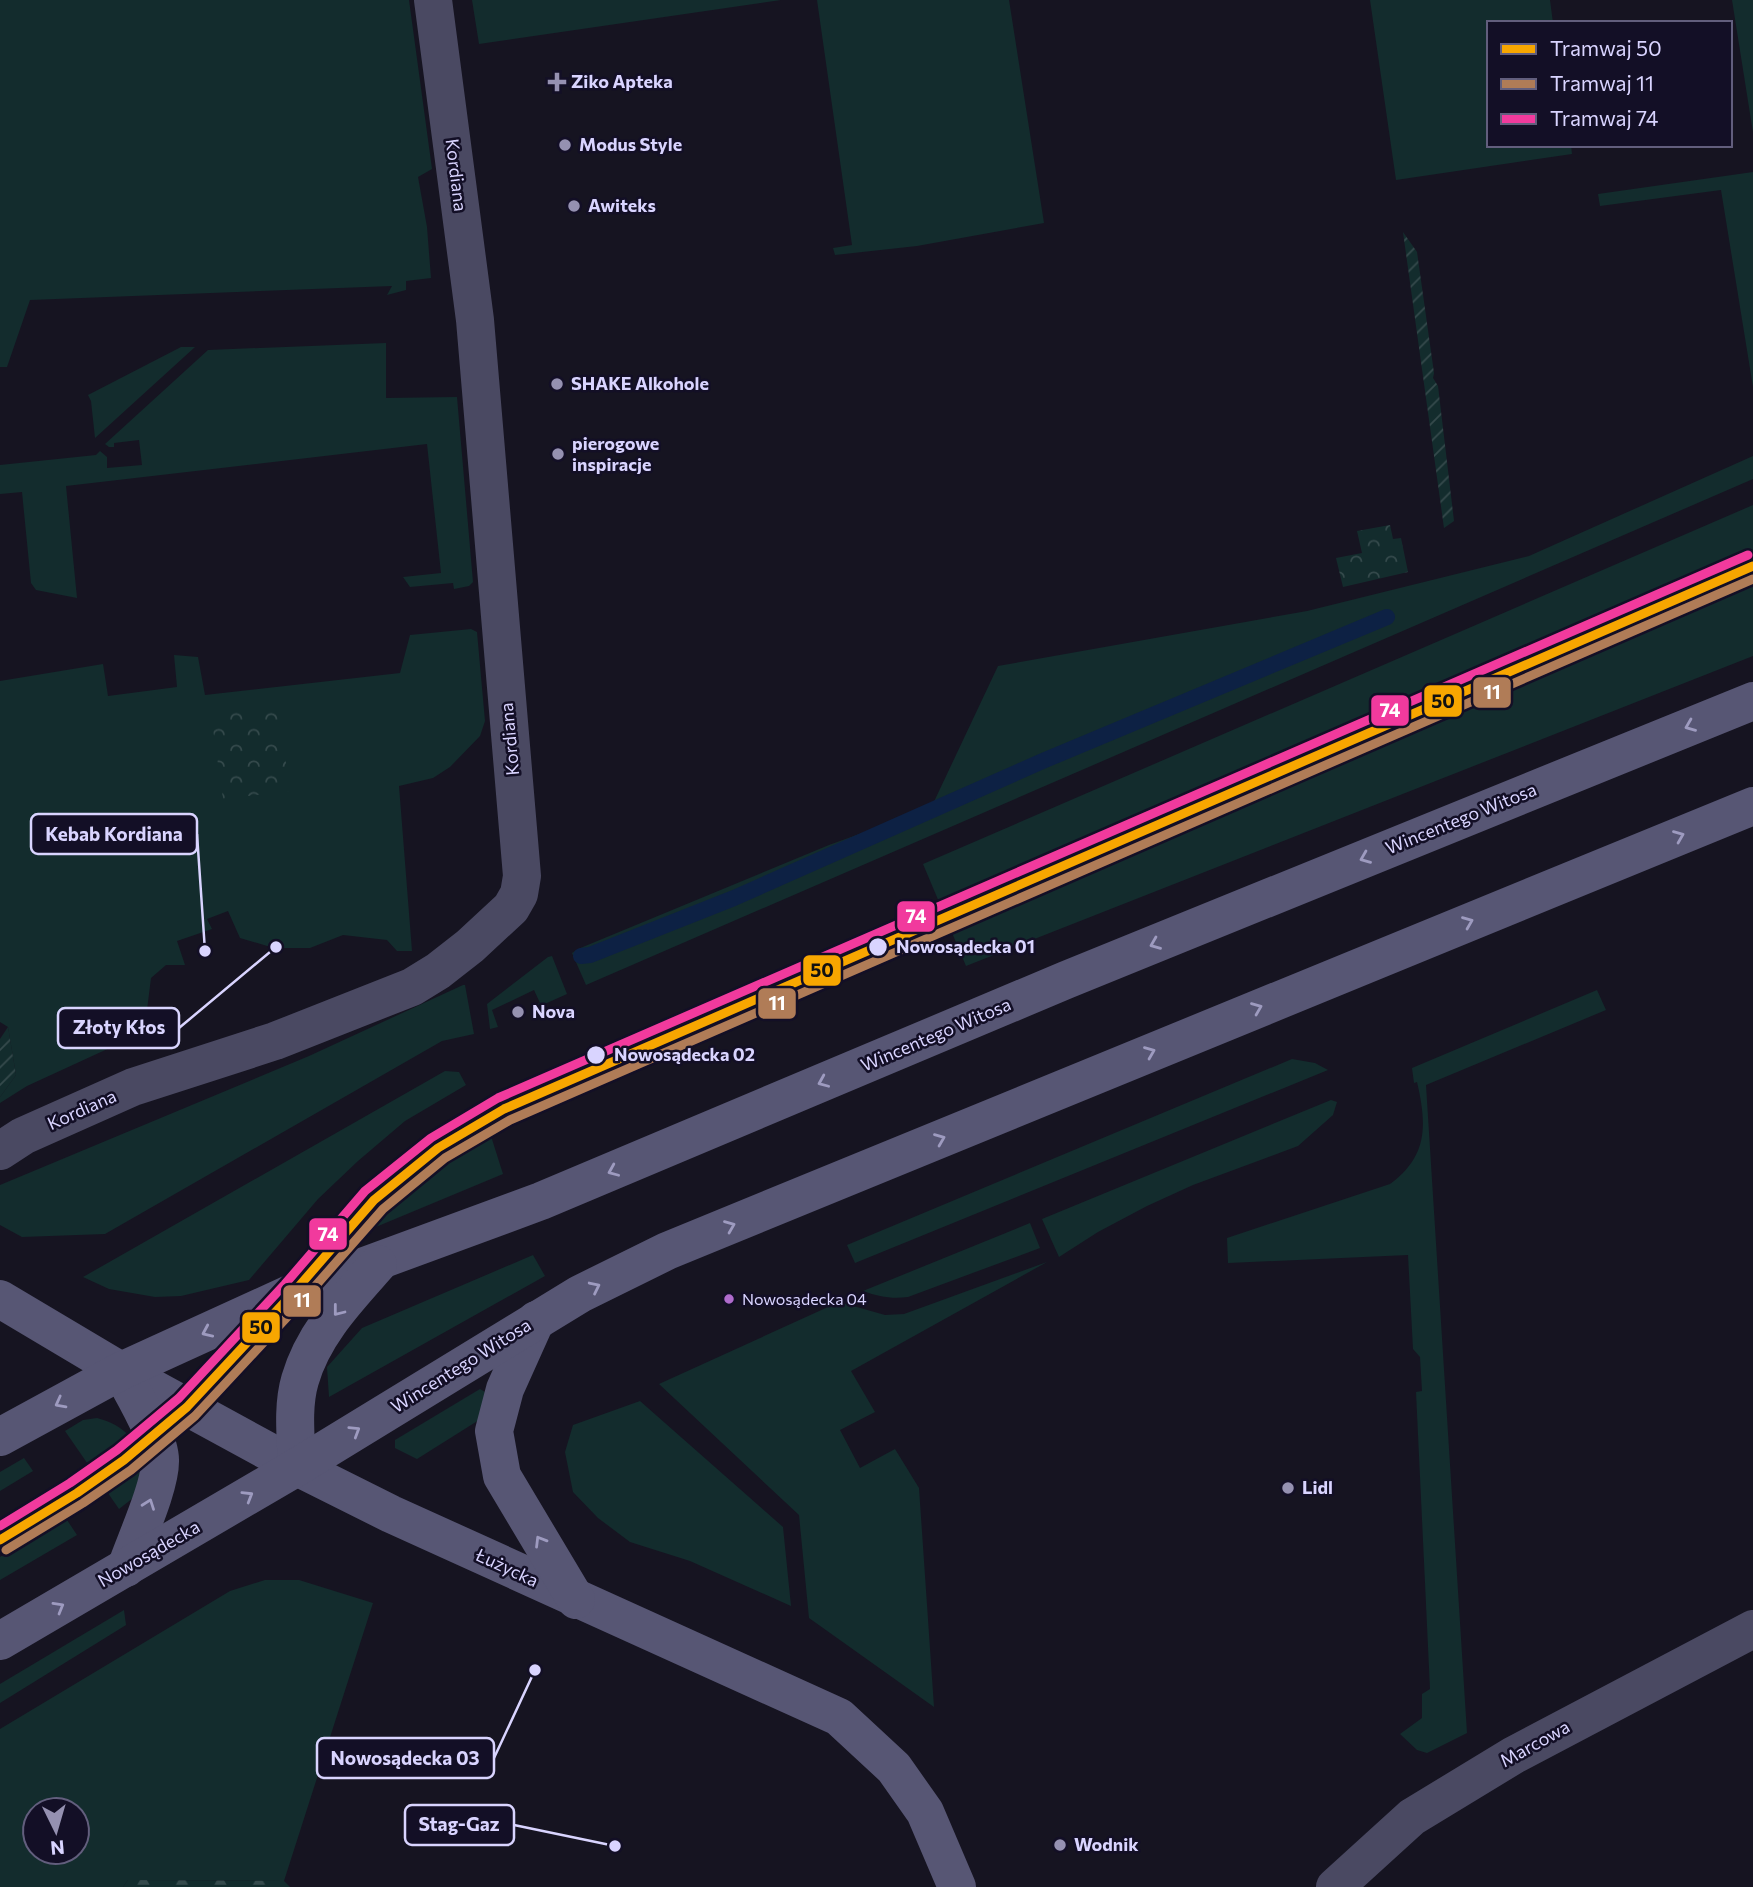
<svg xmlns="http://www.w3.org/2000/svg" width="1753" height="1887" font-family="Commissioner,sans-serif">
<defs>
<pattern id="forest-firs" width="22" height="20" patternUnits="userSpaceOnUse" patternTransform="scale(1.75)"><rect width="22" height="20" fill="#132c2d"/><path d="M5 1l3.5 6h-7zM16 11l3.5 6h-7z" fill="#354a4c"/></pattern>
<pattern id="park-crowns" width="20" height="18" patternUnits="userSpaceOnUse" patternTransform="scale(1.75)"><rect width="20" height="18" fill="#132c2d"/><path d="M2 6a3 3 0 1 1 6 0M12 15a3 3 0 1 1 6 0" fill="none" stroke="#354a4c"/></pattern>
<pattern id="garden-furrows" width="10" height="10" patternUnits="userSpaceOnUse" patternTransform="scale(1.75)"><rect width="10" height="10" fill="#132c2d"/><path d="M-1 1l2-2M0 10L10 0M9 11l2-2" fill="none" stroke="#354a4c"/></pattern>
</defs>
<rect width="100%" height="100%" fill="#161421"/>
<!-- grass -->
<g fill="#132c2d" fill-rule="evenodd">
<polygon points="0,0 409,0 432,169 418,177 427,227 431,278 406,281 406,290 387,295 392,286 30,300 7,367 0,367"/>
<polygon points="472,0 781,0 479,44"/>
<polygon points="817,0 1009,0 1044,223 917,246 835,255 833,248 852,245"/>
<polygon points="1370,0 1550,0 1553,23 1489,23 1489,145 1571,145 1572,154 1396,180"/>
<polygon points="1732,0 1753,0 1753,132 1751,120"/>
<polygon points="1753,172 1753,387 1721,190 1600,206 1598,194"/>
<polygon points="386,343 386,398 457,397 473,582 469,586 454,589 453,583 410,587 403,577 441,573 427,444 66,486 77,598 36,590 31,583 22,492 0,494 0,465 96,455 100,451 107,457 107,468 142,465 139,440 114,443 114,447 109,447 105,444 208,350"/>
<polygon points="181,347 195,347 95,438 91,401 88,395"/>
<polygon points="1753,456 1753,479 586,985 572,953 578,949 829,845 931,808 998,666 1307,611 1529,556"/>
<polygon points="1753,505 1753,656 966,966 923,864"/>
<polygon points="471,629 477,632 485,721 480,736 450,767 433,778 399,786 412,951 397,951 387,940 343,935 310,948 274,948 240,938 228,911 207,919 212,929 177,941 185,965 166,965 151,978 146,1018 127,1040 27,1086 0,1103 0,1097 16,1075 8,1027 0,1022 0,681 103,664 108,696 177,687 174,655 198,657 205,695 400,673 410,635"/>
<polygon points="552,956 567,994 538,1007 537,1004 540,1003 534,990 492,1010 498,1027 490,1029 487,1004 548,957"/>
<polygon points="463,985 465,985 474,1034 442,1041 105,1234 22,1237 0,1225 0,1185 309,1056"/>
<path d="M1597,990L1606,1010L1426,1085L1467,1733L1427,1753L1417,1750L1400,1734L1422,1718V1694L1430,1689L1416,1392L1422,1391L1420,1357L1413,1349L1408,1255L1228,1263L1227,1238L1390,1184C1428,1156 1427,1125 1417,1082L1414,1083L1412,1068Z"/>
<polygon points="1292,1059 1315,1063 1328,1070 855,1263 847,1245"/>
<polygon points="445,1071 459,1072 466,1085 405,1121 358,1161 318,1199 249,1280 181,1296 155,1297 109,1289 83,1277"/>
<polygon points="1331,1100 1337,1102 1333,1115 1298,1146 1193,1185 1147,1206 1098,1232 1059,1257 1042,1219"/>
<polygon points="490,1133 503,1174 359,1234 428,1170 461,1147"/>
<path d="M1030,1223L1040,1248L908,1297C892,1299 879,1297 863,1291Z"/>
<polygon points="533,1255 545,1276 329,1397 327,1367 362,1328"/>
<polygon points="1047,1262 851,1371 875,1412 840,1430 860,1468 895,1449 919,1488 934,1707 809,1618 799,1515 659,1384 839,1302 885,1315 904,1314"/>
<polygon points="480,1389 485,1392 479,1420 417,1459 395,1448 395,1440"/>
<polygon points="640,1401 783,1527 791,1606 690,1561 630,1542 598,1518 573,1492 565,1452 573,1425"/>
<path d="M97,1418C124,1425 137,1440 145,1467L133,1498L119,1509L65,1431L83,1420Z"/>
<polygon points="24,1458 33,1471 0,1491 0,1472"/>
<polygon points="65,1517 77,1535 0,1580 0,1557"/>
<path d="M265,1580H299L373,1603L284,1881L128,1880L123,1887H0V1729L230,1591ZM35,1810H77V1852H35Z"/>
<polygon points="124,1610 126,1625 0,1703 0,1684"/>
</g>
<!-- forest -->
<polygon fill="url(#forest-firs)" points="128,1880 284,1881 290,1887 123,1887"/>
<!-- park -->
<g fill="url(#park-crowns)">
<polygon points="1390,525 1393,539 1401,538 1408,572 1343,587 1336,558 1362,553 1357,531"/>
<polygon points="278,706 290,791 223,799 211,715"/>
</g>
<!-- garden -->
<g fill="url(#garden-furrows)">
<polygon points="1403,232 1417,252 1434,373 1433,378 1438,386 1454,521 1444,528"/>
<polygon points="8,1027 16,1075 0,1097 0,1039"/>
</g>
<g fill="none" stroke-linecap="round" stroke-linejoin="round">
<!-- stream -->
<polyline stroke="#0d2144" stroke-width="16" points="581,956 590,955 734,898 1045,760 1387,617"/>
<!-- street -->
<g stroke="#4a4962" stroke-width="38">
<polyline points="0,1151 23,1136 133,1087 275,1041 412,987 438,971 470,946 511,908 519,894 522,876 475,320 433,0"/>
<polyline points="1335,1887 1412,1817 1514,1755 1753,1629"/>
</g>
<!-- secondary -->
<g stroke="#575674" stroke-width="38">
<polyline points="0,1299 121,1371 297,1467 391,1514 839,1717 894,1768 925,1812 957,1887"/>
<polyline points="536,1320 505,1389 494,1431 502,1476 576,1600"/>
<path d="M121,1371C132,1392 160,1437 160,1460C161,1486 135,1541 126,1568"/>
<polyline points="0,1437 121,1371 294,1292 541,1201 1066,980 1753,701"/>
<path d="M297,1467C296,1439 292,1407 300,1380C313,1334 347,1299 378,1264"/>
<polyline points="0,1641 297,1467 580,1294 667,1251 1753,806"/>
</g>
<defs>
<polyline id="tram-1" points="0,1540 77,1493 124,1460 187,1407 294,1292 374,1200 438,1148 504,1109 1753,566"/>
<polyline id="tram-2" points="6,1550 83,1503 131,1470 195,1416 303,1300 383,1209 445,1158 510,1120 1753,579"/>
<polyline id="tram-3" points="0,1526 70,1483 117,1450 179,1398 285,1284 365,1191 431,1138 498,1098 1748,555"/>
</defs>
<!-- tram-1 casing -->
<use href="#tram-1" stroke="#130f26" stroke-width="14"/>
<!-- tram-2 casing -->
<use href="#tram-2" stroke="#130f26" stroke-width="14"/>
<!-- tram-3 casing -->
<use href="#tram-3" stroke="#130f26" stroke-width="14"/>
<!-- tram-1 -->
<use href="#tram-1" stroke="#f7a600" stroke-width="9"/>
<!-- tram-2 -->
<use href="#tram-2" stroke="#b07c57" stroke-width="9"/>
<!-- tram-3 -->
<use href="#tram-3" stroke="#f13a9d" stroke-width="9"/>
</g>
<!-- one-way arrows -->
<defs><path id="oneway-chevron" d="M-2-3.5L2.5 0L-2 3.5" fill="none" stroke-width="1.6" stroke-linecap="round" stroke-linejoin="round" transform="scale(1.75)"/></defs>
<g stroke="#9e9bc0">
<use href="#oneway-chevron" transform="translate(1690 726) rotate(158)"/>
<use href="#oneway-chevron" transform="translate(1679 836) rotate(-22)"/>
<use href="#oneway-chevron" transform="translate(1365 858) rotate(158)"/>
<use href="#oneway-chevron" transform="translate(1468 922) rotate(-22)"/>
<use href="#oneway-chevron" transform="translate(1155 944) rotate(158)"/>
<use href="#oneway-chevron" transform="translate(1257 1008) rotate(-22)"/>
<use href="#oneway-chevron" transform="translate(1150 1052) rotate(-22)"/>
<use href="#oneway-chevron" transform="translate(823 1082) rotate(157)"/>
<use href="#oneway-chevron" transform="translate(940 1139) rotate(-22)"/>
<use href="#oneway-chevron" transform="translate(613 1171) rotate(157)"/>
<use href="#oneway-chevron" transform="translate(730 1226) rotate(-22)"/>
<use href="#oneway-chevron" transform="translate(595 1287) rotate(-26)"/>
<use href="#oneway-chevron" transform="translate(338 1311) rotate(128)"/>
<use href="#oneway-chevron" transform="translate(207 1332) rotate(156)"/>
<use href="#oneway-chevron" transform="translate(60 1403) rotate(152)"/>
<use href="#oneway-chevron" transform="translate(355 1431) rotate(-32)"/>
<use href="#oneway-chevron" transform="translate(248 1496) rotate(-31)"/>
<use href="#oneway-chevron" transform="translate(149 1504) rotate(-70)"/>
<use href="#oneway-chevron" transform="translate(540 1541) rotate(-121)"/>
<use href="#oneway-chevron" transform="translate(59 1607) rotate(-30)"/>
</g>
<!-- markers -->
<g fill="#9591b1" stroke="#130f26" stroke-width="2.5">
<path d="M553.5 71.5h7v7h7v7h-7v7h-7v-7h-7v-7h7z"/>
<circle cx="565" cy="145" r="7"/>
<circle cx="574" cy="206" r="7"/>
<circle cx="557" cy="384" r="7"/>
<circle cx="558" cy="454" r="7"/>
<circle cx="518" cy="1012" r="7"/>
<circle cx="1288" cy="1488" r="7"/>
<circle cx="1060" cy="1845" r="7"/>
</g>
<g fill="#d9d4ff" stroke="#130f26" stroke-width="2.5">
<circle cx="878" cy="947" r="10"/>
<circle cx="596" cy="1055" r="10"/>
</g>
<circle fill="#b06ccc" stroke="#130f26" stroke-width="2.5" cx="729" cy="1299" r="6"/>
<g text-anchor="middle" stroke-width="5" stroke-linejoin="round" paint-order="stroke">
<!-- bus labels -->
<g font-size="16" fill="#d9d4ff" stroke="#130f26" text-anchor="start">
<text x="742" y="1305">Nowosądecka 04</text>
</g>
<!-- poi labels -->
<g font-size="18" font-weight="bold" fill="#d9d4ff" stroke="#130f26" text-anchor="start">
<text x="571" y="88">Ziko Apteka</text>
<text x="579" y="151">Modus Style</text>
<text x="588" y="212">Awiteks</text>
<text x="571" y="390">SHAKE Alkohole</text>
<text x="572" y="450">pierogowe<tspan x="572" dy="21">inspiracje</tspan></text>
<text x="532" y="1018">Nova</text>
<text x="1302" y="1494">Lidl</text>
<text x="1074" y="1851">Wodnik</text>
</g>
<!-- street labels -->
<g font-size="18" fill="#d9d4ff" stroke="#130f26">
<text transform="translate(456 175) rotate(83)" y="6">Kordiana</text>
<text transform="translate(510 739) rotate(-95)" y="6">Kordiana</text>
<text transform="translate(1461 819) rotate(-22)" y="6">Wincentego Witosa</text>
<text transform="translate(936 1035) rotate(-23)" y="6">Wincentego Witosa</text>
<text transform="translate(82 1110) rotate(-24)" y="6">Kordiana</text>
<text transform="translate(461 1366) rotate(-32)" y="6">Wincentego Witosa</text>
<text transform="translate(149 1554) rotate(-30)" y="6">Nowosądecka</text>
<text transform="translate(507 1568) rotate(25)" y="6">Łużycka</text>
<text transform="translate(1535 1744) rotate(-29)" y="6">Marcowa</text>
</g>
<!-- stop labels -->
<g font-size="18" font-weight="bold" fill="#d9d4ff" stroke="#130f26" text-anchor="start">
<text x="896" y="953">Nowosądecka 01</text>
<text x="614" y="1061">Nowosądecka 02</text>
</g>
</g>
<!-- callouts -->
<path fill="none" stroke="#d9d4ff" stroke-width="2.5" d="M205 951L197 834M276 947L179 1028M535 1670L494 1758M615 1846L514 1825"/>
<g fill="#d9d4ff" stroke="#130f26" stroke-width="2.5">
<circle cx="205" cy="951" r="7"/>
<circle cx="276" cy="947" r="7"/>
<circle cx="535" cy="1670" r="7"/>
<circle cx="615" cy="1846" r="7"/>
</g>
<g fill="#130f26" stroke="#d9d4ff" stroke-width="2.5">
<rect x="31" y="814" width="166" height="40" rx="7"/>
<rect x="58" y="1008" width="121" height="40" rx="7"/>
<rect x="317" y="1738" width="177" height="40" rx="7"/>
<rect x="405" y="1805" width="109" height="40" rx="7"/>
</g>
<g font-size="19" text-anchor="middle" font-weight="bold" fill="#d9d4ff">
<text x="114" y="841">Kebab Kordiana</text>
<text x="119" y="1034">Złoty Kłos</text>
<text x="405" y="1765">Nowosądecka 03</text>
<text x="459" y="1831">Stag-Gaz</text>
</g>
<g stroke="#130f26" stroke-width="2.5">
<rect x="1472" y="676" width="40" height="33" rx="7" fill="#b07c57"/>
<rect x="1423" y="684" width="40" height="34" rx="7" fill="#f7a600"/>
<rect x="1370" y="694" width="40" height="33" rx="7" fill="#f13a9d"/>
<rect x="896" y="900" width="40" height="33" rx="7" fill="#f13a9d"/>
<rect x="802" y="954" width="40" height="33" rx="7" fill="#f7a600"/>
<rect x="757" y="987" width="40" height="33" rx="7" fill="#b07c57"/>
<rect x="308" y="1217" width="40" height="34" rx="7" fill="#f13a9d"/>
<rect x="282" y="1284" width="40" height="34" rx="7" fill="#b07c57"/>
<rect x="241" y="1311" width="40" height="33" rx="7" fill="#f7a600"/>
</g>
<g font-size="19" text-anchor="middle" font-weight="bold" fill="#fff">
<text x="1492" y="699">11</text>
<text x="1390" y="717">74</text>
<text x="916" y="923">74</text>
<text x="777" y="1010">11</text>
<text x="328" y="1241">74</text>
<text x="302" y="1307">11</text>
</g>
<g font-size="19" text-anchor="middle" font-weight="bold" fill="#111">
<text x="1443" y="708">50</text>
<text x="822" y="977">50</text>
<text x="261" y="1334">50</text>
</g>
<!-- legend -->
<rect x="1487" y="21" width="245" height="126" fill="#130f26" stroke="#625e7d" stroke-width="2"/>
<rect x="1501" y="44" width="35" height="10" fill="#f7a600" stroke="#625e7d" stroke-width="2"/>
<text x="1550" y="56" font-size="21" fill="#d9d4ff">Tramwaj 50</text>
<rect x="1501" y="79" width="35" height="10" fill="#b07c57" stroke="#625e7d" stroke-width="2"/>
<text x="1550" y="91" font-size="21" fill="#d9d4ff">Tramwaj 11</text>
<rect x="1501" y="114" width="35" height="10" fill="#f13a9d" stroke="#625e7d" stroke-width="2"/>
<text x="1550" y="126" font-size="21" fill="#d9d4ff">Tramwaj 74</text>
<!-- north arrow -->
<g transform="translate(56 1831) rotate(175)"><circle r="33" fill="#130f26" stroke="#625e7d" stroke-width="2"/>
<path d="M0-5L12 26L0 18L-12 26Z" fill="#9591b1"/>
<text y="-10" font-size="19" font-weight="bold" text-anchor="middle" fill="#d9d4ff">N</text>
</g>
</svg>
